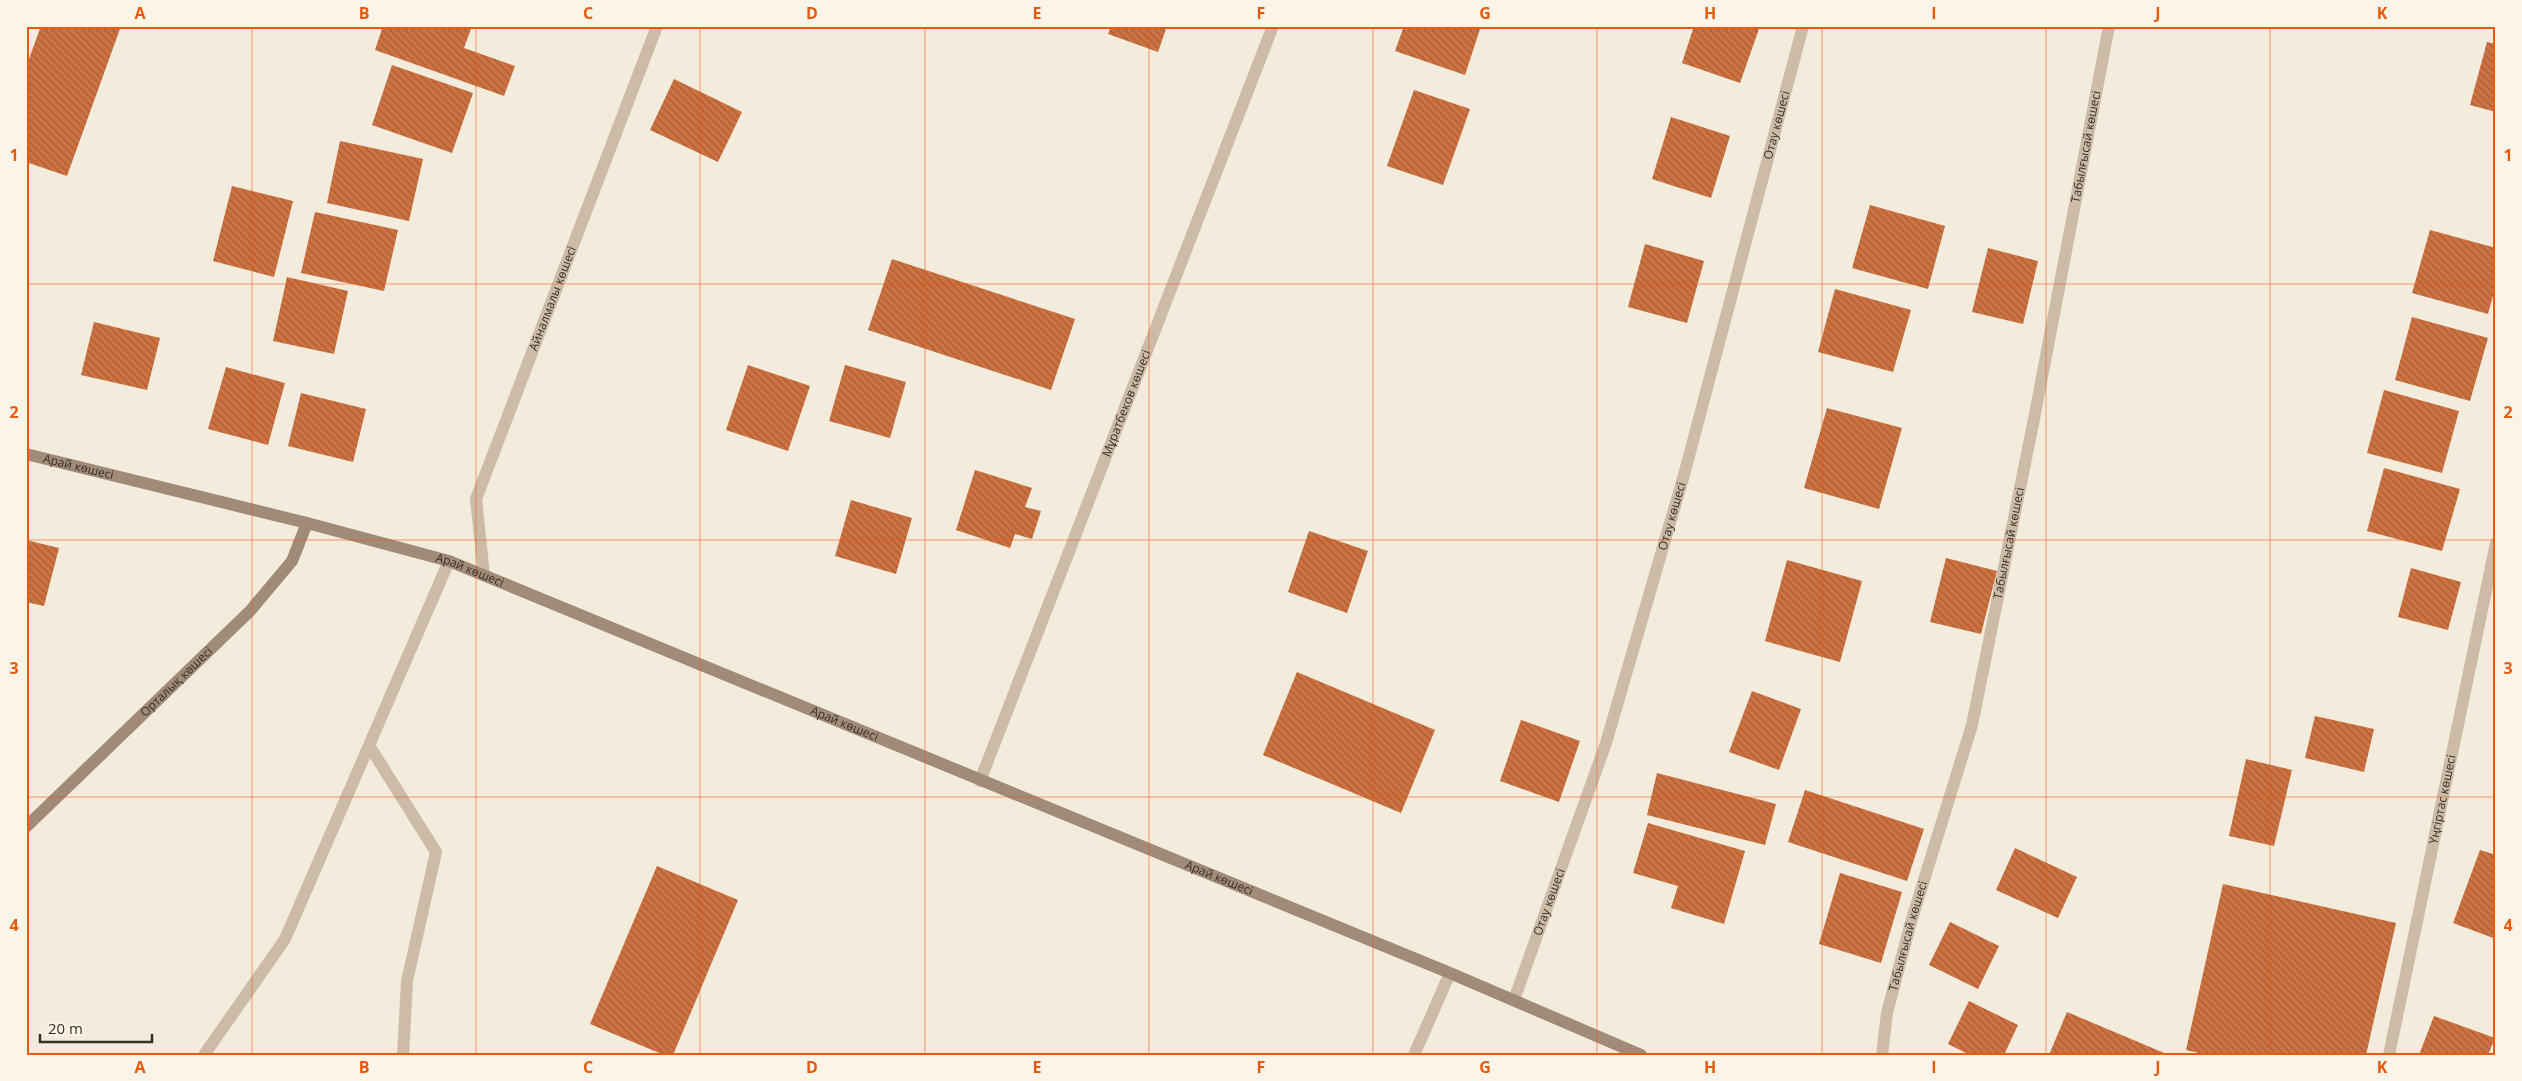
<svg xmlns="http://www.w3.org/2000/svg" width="2522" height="1081" font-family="'Open Sans',sans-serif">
<defs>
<pattern id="building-back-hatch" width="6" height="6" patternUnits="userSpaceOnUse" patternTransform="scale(1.25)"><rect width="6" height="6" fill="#cd7240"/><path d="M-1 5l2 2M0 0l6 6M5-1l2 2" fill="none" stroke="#a75e36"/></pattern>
</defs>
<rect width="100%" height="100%" fill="#f3ebdc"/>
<!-- building -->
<g fill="url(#building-back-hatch)">
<polygon points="41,26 121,26 67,176 26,162 26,67"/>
<polygon points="383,26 472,26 464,48 515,66 504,96 375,50"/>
<polygon points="1111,26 1167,26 1158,52 1108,34"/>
<polygon points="1404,26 1481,26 1465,75 1395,51"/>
<polygon points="1694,26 1760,26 1740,83 1682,63"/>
<polygon points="2487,42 2496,44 2496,112 2470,105"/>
<polygon points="392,65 473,93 452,153 372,125"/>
<polygon points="674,79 742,112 718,162 650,130"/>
<polygon points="1414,90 1470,109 1443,185 1387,166"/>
<polygon points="1671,117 1730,136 1711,198 1652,179"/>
<polygon points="340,141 423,159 409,221 327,203"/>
<polygon points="232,186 293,201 274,277 213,261"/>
<polygon points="1870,205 1945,226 1928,289 1852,268"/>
<polygon points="315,212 398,230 384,291 301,273"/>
<polygon points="2430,230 2496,248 2496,285 2488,314 2412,293"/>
<polygon points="1645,244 1704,261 1687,323 1628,307"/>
<polygon points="1988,248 2038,261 2023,324 1972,312"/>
<polygon points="892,259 1075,319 1051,390 868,330"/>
<polygon points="287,277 348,291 334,354 273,341"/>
<polygon points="1835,289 1911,310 1893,372 1818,352"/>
<polygon points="2412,317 2488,338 2470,401 2395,380"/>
<polygon points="94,322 160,338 147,390 81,375"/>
<polygon points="748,365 810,386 788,451 726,430"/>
<polygon points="845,365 906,382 890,438 829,421"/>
<polygon points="226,367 285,383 268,445 208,429"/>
<polygon points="2384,390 2459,411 2442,473 2367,453"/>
<polygon points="301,393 366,409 353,462 288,446"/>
<polygon points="1827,408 1902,428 1879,509 1804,488"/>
<polygon points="2384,468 2460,489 2442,551 2367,531"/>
<polygon points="975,470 1032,488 1025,507 1041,511 1032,539 1015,534 1010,548 956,530"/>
<polygon points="851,500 912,518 896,574 835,556"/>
<polygon points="1309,531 1368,551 1347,613 1288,592"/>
<polygon points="26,540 59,548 44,606 26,602"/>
<polygon points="1946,558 1997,571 1981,634 1930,622"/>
<polygon points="1787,560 1862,581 1840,662 1765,641"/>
<polygon points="2411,568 2461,582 2448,630 2398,617"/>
<polygon points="1297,672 1435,730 1401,813 1263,755"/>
<polygon points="1752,691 1801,709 1779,770 1729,752"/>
<polygon points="2315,716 2374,729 2364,772 2305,758"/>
<polygon points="1521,720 1580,741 1559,802 1500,781"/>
<polygon points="2246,759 2292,770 2274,846 2229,836"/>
<polygon points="1657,773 1776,804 1765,845 1647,815"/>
<polygon points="1805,790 1924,829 1907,881 1788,842"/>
<polygon points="1648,823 1745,851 1724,924 1671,908 1678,886 1633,873"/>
<polygon points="2015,848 2077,877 2058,918 1996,890"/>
<polygon points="2480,850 2496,855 2496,939 2453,923"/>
<polygon points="657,866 738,900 673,1055 664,1055 590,1024"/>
<polygon points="1840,873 1902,892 1881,963 1819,944"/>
<polygon points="2223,884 2396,923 2366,1055 2207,1055 2186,1050"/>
<polygon points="1950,922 1999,946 1978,989 1929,965"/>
<polygon points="1969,1001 2018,1025 2004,1055 1970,1055 1948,1044"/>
<polygon points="2067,1012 2169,1055 2049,1055"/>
<polygon points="2434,1016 2495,1038 2488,1055 2419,1055"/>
</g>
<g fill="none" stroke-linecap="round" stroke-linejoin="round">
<!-- lane -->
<g stroke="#ccbca7" stroke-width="12">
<polyline points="370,747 436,852 407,981 403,1055"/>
<polyline points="204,1055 285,939 449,561"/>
<polyline points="1414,1055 1450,973"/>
</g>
<!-- street -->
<g stroke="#ccbca7" stroke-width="12">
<path id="s1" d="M484,575L476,499L657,26"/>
<path id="s2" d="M980,781L1273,26"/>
<path id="s3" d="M1514,1000L1606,743L1684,475L1803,26"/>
<path id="s4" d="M1882,1055L1887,1013L1911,922L1972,725L2034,419L2109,26"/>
<path id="s5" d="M2389,1055L2496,543"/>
</g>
<!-- secondary -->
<g stroke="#a08b78" stroke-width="12">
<path id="s6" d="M26,454L307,523L449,561L1450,973L1641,1055"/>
<path id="s7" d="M26,827L250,611L292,561L307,523"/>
</g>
</g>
<!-- grid -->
<path fill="none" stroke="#e8590c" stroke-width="1" stroke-opacity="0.55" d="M252,26V1055M476,26V1055M700,26V1055M925,26V1055M1149,26V1055M1373,26V1055M1597,26V1055M1822,26V1055M2046,26V1055M2270,26V1055M26,284H2496M26,540H2496M26,797H2496"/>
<g text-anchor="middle" stroke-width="4" stroke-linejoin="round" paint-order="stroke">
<!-- street labels -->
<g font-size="12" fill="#382f28" stroke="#fbf4e8">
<text dy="4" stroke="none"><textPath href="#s3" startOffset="914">Отау көшесі</textPath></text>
<text dy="4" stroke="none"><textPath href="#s4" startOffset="932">Табылғысай көшесі</textPath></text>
<text dy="4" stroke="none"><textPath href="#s1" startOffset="291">Айналмалы көшесі</textPath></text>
<text dy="4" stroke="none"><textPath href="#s2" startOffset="405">Мұратбеков көшесі</textPath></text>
<text dy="4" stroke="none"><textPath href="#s6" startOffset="54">Арай көшесі</textPath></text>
<text dy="4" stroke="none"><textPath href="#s3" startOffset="509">Отау көшесі</textPath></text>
<text dy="4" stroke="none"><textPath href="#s4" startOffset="528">Табылғысай көшесі</textPath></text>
<text dy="4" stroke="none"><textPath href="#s6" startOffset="459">Арай көшесі</textPath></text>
<text dy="4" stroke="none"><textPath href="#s7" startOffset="209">Орталық көшесі</textPath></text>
<text dy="4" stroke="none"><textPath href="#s6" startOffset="864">Арай көшесі</textPath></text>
<text dy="4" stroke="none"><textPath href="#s5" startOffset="261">Үңгіртас көшесі</textPath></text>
<text dy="4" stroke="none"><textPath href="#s6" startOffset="1269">Арай көшесі</textPath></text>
<text dy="4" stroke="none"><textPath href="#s3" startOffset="104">Отау көшесі</textPath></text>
<text dy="4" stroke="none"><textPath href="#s4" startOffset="122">Табылғысай көшесі</textPath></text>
</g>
</g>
<!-- border -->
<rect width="2522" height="1081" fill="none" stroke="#fbf4e8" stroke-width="55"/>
<!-- scale -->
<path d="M40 1034v8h112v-8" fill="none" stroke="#382f28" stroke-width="2.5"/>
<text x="48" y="1034" font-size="15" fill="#382f28" stroke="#fbf4e8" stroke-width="4" paint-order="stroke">20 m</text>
<rect x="28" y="28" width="2466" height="1026" fill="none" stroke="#e8590c" stroke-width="2"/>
<g font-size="16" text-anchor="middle" font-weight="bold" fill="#e8590c">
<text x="140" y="19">A</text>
<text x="364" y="19">B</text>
<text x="588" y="19">C</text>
<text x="812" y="19">D</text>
<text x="1037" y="19">E</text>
<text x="1261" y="19">F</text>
<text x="1485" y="19">G</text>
<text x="1710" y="19">H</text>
<text x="1934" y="19">I</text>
<text x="2158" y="19">J</text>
<text x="2382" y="19">K</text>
<text x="14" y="161">1</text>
<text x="2508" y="161">1</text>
<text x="14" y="418">2</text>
<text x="2508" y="418">2</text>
<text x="14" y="674">3</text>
<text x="2508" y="674">3</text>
<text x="14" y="931">4</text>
<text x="2508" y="931">4</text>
<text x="140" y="1073">A</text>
<text x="364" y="1073">B</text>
<text x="588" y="1073">C</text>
<text x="812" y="1073">D</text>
<text x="1037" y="1073">E</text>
<text x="1261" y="1073">F</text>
<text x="1485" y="1073">G</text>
<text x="1710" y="1073">H</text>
<text x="1934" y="1073">I</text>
<text x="2158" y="1073">J</text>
<text x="2382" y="1073">K</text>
</g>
</svg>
